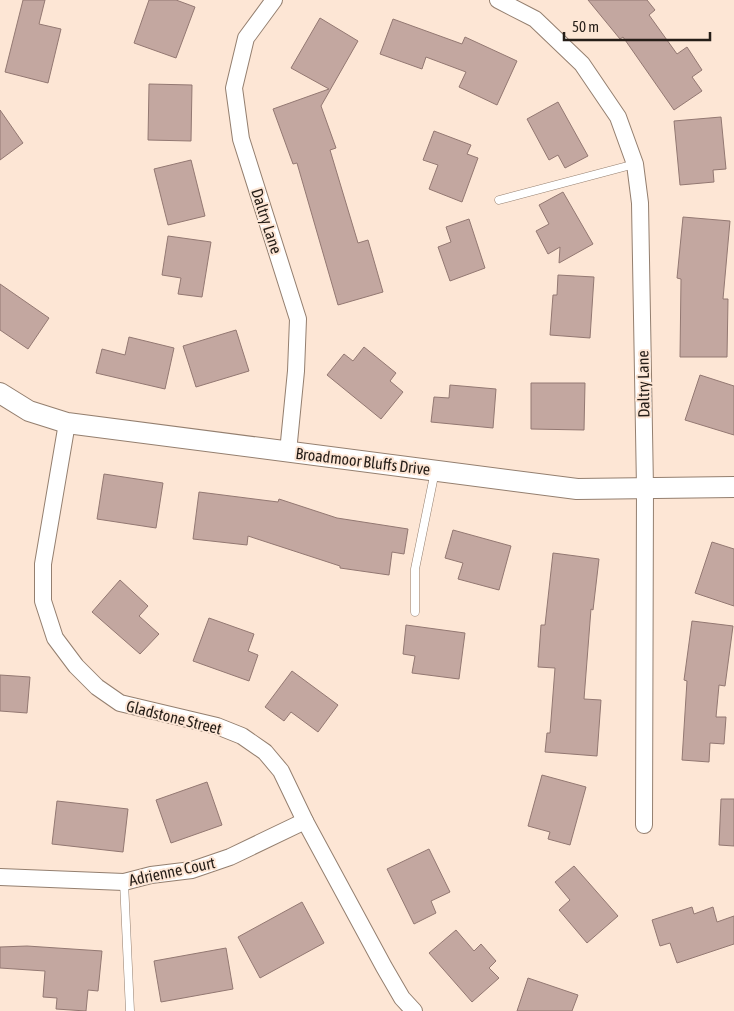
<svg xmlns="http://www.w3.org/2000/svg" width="734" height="1011" font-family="'Asap Condensed',sans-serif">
<rect width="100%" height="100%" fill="#fde6d5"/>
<!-- building -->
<g fill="#c3a7a0" stroke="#937872">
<polygon points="23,0 45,0 39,24 61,29 48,83 5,72"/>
<polygon points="149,0 176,0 195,7 176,58 134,43"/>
<polygon points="588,0 647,0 655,10 649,15 677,54 687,47 702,70 692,77 702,91 674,110 623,37 620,39"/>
<polygon points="320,18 358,41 321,106 336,148 330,150 358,243 368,240 383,292 338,305 297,163 293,164 273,109 329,89 291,68"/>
<polygon points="393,19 462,44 465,37 517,61 497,105 459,87 466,72 426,57 422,69 380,54"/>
<polygon points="149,84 192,85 191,141 148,140"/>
<polygon points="558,102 588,156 565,168 558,155 549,160 527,119"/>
<polygon points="0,110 23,143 0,160"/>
<polygon points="721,117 726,169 713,170 714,182 680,185 674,121"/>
<polygon points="434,131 471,145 467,154 478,158 462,202 429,189 438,165 423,160"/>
<polygon points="191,160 205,216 168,225 154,169"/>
<polygon points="563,192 593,244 559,263 560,247 548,254 536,231 549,224 539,205"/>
<polygon points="683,217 730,221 723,299 728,299 727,357 680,357 681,279 677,278"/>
<polygon points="469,219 485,268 450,281 438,247 451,242 446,227"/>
<polygon points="168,236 211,242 202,297 178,294 181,278 162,275"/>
<polygon points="558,275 594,277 590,338 550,335 553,295 557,295"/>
<polygon points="0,284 49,318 28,349 0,330"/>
<polygon points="236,330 249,371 196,387 183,346"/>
<polygon points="129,337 174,348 165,389 96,373 102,349 125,355"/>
<polygon points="364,347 396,373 390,381 403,392 381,419 327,375 344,354 353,361"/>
<polygon points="700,375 734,386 734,435 685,420"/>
<polygon points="531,383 585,383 584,430 531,429"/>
<polygon points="450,385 496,389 493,428 431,422 434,397 449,398"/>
<polygon points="104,474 163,483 156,528 97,519"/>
<polygon points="199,492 278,502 279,499 337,518 408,529 404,554 392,552 389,575 340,568 340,566 248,536 247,545 193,539"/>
<polygon points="453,530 511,546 499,590 458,579 463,563 445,558"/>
<polygon points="712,542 734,549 734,606 695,593"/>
<polygon points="553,553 599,559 593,610 591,609 584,699 601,700 597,756 545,752 547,733 550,733 555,668 538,667 541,625 545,625"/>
<polygon points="120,580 148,606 139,616 159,634 140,654 92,612"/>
<polygon points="209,618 254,634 248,651 258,655 249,681 193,661"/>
<polygon points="692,621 733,626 725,686 719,685 716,717 726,717 724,744 710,743 709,762 682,760 687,681 684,680"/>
<polygon points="406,625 465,633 459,679 412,673 415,656 403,654"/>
<polygon points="292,671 338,705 318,732 291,712 284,721 265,707"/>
<polygon points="0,675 30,677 27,713 0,711"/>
<polygon points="542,775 586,787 570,845 548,839 550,832 528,826"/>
<polygon points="207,782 222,825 171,843 156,800"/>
<polygon points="721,799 734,799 734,846 719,845"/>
<polygon points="57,801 128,809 123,852 52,844"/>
<polygon points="429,849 450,892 431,901 436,913 414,924 387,869"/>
<polygon points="574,866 618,916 587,943 559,910 570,900 555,882"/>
<polygon points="302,902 324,943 260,978 238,937"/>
<polygon points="692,907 694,914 713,907 717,922 734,916 734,944 677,963 670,943 660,946 652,920"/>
<polygon points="456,930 474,951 481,944 496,961 489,968 499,978 472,1002 429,953"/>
<polygon points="27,946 102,951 98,991 88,990 86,1011 56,1009 57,998 43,997 45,971 0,968 0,947"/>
<polygon points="226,948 233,989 161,1002 154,961"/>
<polygon points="528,978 578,995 572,1011 517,1011"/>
</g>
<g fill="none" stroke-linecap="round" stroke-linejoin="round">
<defs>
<g id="service">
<polyline points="499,200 635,164"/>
<polyline points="415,612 415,569 435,471"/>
<polyline points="124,882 130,1011"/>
</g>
<g id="minor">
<polyline points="274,0 246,38 234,88 241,139 298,319 296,371 288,452"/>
<polyline points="498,0 535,19 582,64 618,117 635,164 640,203 645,488 644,825"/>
<polyline points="67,423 43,564 43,601 55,638 76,666 97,687 120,703 217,726 242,736 265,752 281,771 305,821 384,967 402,998 414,1011"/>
<polyline points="0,877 124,882 151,875 192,870 230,857 305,821"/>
</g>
<polyline id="tertiary" points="0,393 29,411 67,423 577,489 734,487"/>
</defs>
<!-- service casing -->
<use href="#service" stroke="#947f6f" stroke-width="9"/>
<!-- minor casing -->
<use href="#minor" stroke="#947f6f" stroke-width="18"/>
<!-- tertiary casing -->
<use href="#tertiary" stroke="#947f6f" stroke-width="22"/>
<!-- service -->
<use href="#service" stroke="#fff" stroke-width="8"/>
<!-- minor -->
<use href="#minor" stroke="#fff" stroke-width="16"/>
<!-- tertiary -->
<use href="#tertiary" stroke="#fff" stroke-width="20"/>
</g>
<g text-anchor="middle" stroke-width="4" stroke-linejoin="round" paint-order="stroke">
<!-- street labels -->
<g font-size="16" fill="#261e18" stroke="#fde6d5">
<text transform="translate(267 221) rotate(72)" y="6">Daltry Lane</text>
<text transform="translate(643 384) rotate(-91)" y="6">Daltry Lane</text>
<text transform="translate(363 461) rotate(7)" y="6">Broadmoor Bluffs Drive</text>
<text transform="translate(174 717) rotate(14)" y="6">Gladstone Street</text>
<text transform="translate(172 871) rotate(-12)" y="6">Adrienne Court</text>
</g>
</g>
<!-- scale -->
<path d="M564 32v8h146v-8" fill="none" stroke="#261e18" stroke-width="2.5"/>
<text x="572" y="32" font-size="15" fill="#261e18" stroke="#fde6d5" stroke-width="4" paint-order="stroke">50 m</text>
</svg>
